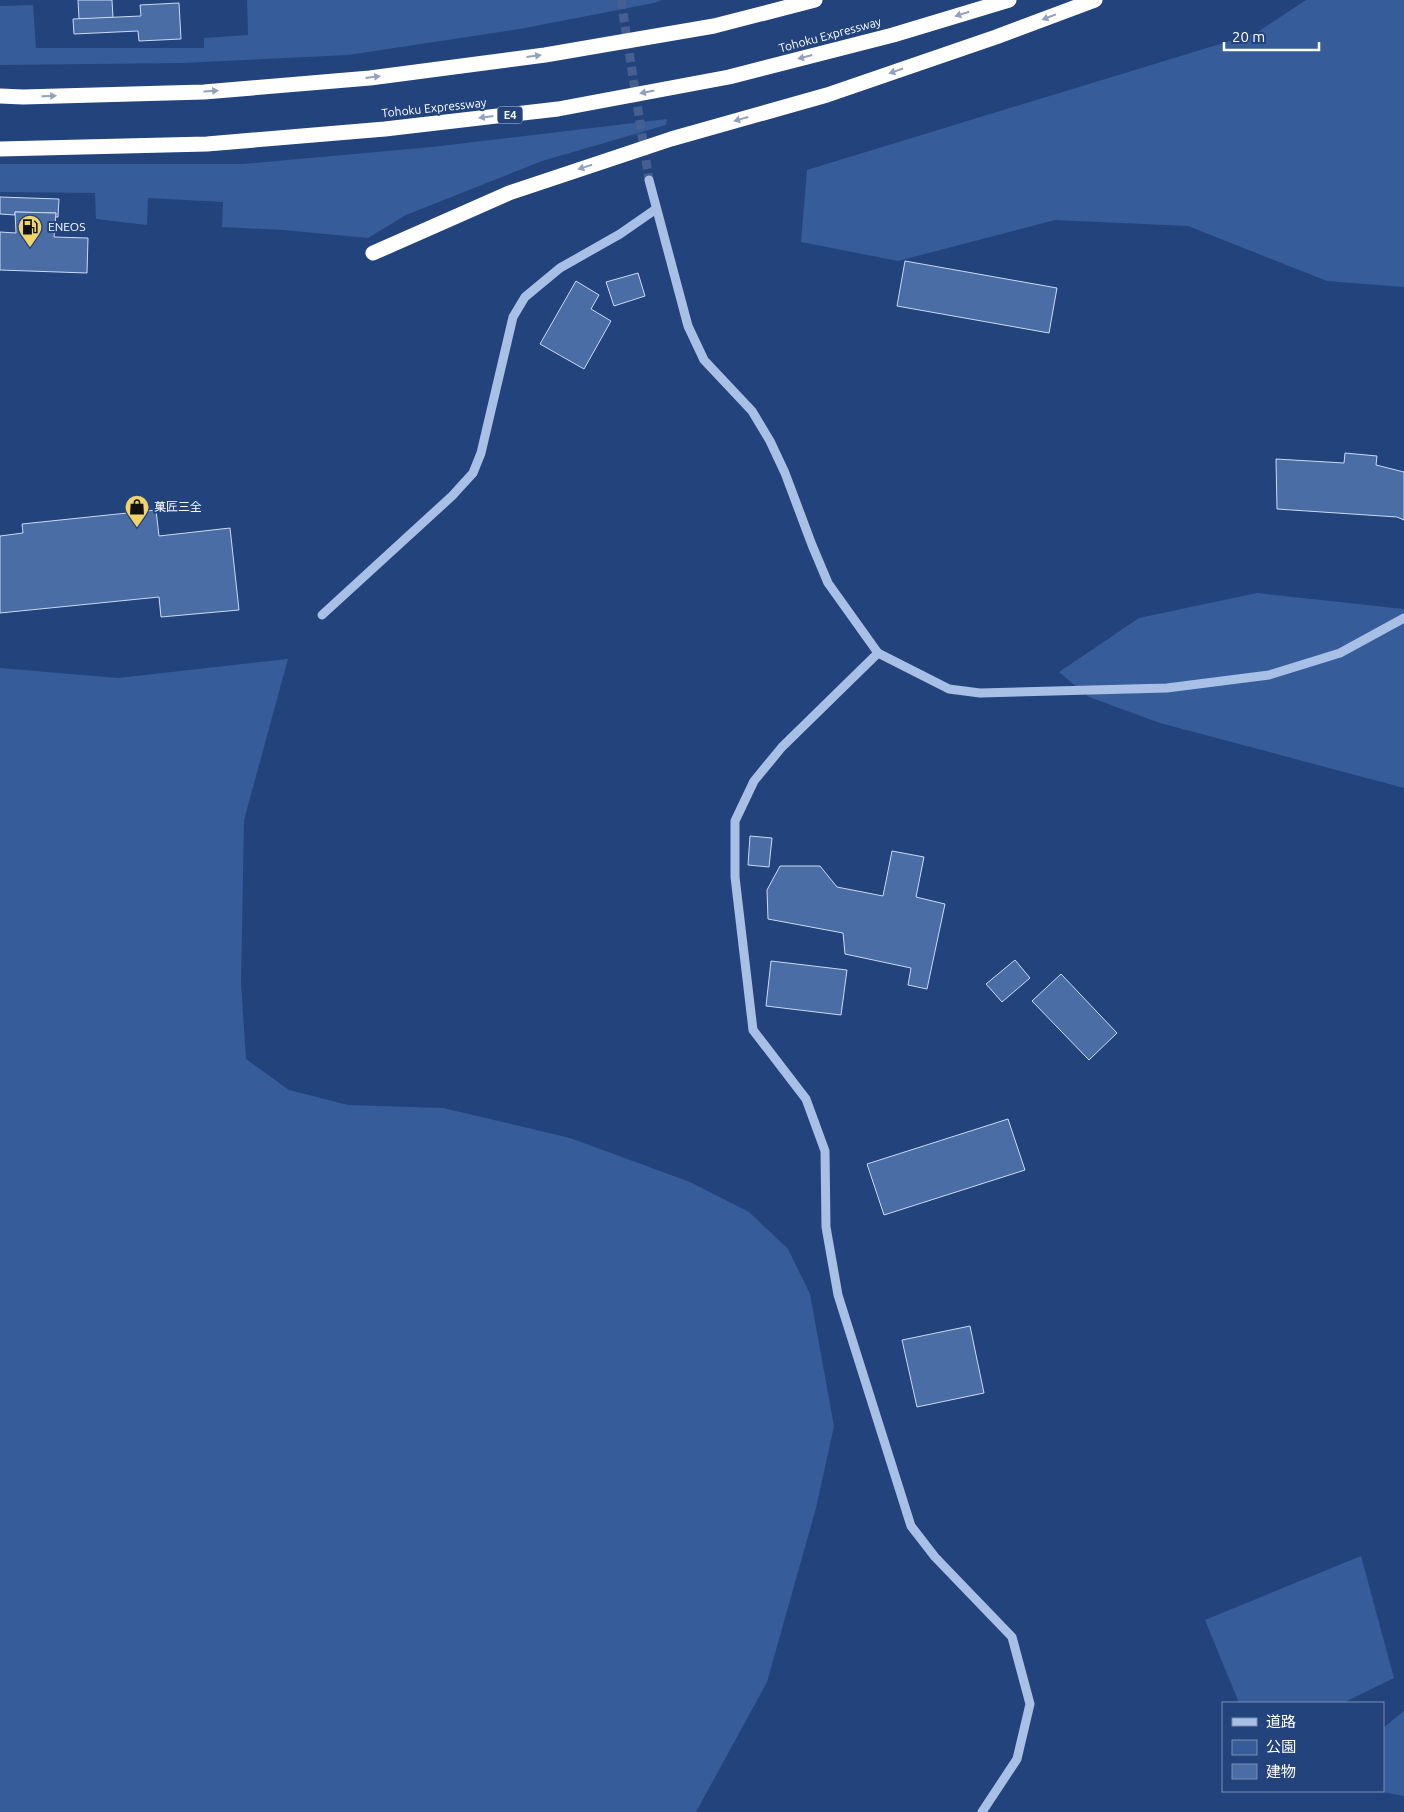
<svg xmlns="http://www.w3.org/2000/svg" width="1404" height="1812" font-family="Ubuntu,'Noto Sans JP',sans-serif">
<rect width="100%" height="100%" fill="#23437d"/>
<!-- green -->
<g fill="#375c9a">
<polygon points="247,0 662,0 654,3 520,29 348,55 182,63 0,65 0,6 33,5 36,48 204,48 204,38 248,35"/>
<polygon points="1306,0 1404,0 1404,287 1327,281 1188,226 1055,220 898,261 801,242 807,170 1256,33"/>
<polygon points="667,119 666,125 542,161 406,215 368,238 283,230 222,227 223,202 148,198 147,225 96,219 95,193 0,192 0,164 242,164 432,147"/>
<polygon points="1257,593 1404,609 1404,788 1160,723 1089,697 1059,672 1139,618"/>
<polygon points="288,659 244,820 241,983 246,1059 289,1090 348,1105 443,1108 570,1138 690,1182 749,1212 788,1249 810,1294 834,1426 816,1508 767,1682 696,1812 0,1812 0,668 118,678"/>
<polygon points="1361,1556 1394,1678 1343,1703 1239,1703 1205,1620"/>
<polygon points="1404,1711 1404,1796 1377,1791 1383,1791 1383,1728"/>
</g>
<!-- building -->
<g fill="#4b6da6" stroke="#cbdaf4">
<polygon points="78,0 112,0 113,18 79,19"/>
<polygon points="179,3 181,39 139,41 138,31 74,34 73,19 141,16 140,5"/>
<polygon points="0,197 59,199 58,217 55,217 56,213 15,212 15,215 0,214"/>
<polygon points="15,212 56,213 54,237 88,238 87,273 0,270 0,232 16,233"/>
<polygon points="905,261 1057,288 1049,333 897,306"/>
<polygon points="638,273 645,296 614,306 606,282"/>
<polygon points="576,281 599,295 591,309 611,321 584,369 540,344"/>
<polygon points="1345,453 1377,456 1376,465 1404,472 1404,520 1397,517 1277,509 1276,459 1344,463"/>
<polygon points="156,510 159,536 230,528 239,610 161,617 159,597 0,613 0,536 23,533 22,524"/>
<polygon points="750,836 772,838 769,867 748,865"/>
<polygon points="892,851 924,857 916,897 945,904 927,989 908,985 911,968 845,954 843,933 768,919 767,890 780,866 820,866 837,887 883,896"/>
<polygon points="1015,960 1030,978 1002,1002 986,984"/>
<polygon points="771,961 847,970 841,1015 766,1006"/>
<polygon points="1061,974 1117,1033 1089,1060 1032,1001"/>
<polygon points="1008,1119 1025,1170 884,1215 867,1164"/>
<polygon points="970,1326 984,1393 917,1407 902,1340"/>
</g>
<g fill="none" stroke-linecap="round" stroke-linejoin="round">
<!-- minor-tunnel -->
<polyline stroke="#445f90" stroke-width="9" stroke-dasharray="9 4.5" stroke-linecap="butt" points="621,0 649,180"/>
<!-- minor -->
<g stroke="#a8bfe6" stroke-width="9">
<polyline points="649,180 688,326 704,360 752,411 770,441 785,473 812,545 828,583 878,653 949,689 980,693 1167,688 1269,675 1340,653 1404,618"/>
<polyline points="322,615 452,496 473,473 481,453 513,317 525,297 560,268 620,234 656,209"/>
<polyline points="878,653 782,747 754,781 735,821 735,877 753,1030 806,1099 825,1151 826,1227 838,1295 911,1526 935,1557 1012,1637 1030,1704 1017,1759 982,1812"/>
</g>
<!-- highway -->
<g stroke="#fff" stroke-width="15">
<polyline points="0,96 23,97 204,92 370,78 545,55 714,26 815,0"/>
<polyline points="0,149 207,144 385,129 558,109 729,77 893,35 1009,0"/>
<polyline points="373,253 509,193 671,139 827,95 996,37 1095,0"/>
</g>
</g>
<!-- one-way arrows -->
<defs><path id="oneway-solid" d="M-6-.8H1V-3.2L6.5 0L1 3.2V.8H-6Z" transform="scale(1.25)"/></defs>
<g fill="#91a1be">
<use href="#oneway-solid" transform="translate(962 14) rotate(163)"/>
<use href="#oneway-solid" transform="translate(1049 17) rotate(159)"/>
<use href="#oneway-solid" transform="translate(534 56) rotate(-7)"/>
<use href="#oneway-solid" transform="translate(805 57) rotate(165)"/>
<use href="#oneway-solid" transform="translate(896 71) rotate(161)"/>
<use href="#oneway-solid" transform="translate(373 77) rotate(-7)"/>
<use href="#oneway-solid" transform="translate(211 91) rotate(-4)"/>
<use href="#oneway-solid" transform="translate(647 92) rotate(169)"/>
<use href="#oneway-solid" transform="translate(49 96) rotate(-2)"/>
<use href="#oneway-solid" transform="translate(486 117) rotate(173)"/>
<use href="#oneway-solid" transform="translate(741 119) rotate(164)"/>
<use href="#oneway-solid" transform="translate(585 167) rotate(162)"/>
</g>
<!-- icons -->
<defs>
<symbol id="fuel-pin" viewBox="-11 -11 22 30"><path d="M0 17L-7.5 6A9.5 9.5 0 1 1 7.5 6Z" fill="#f0d46b" stroke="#23437d"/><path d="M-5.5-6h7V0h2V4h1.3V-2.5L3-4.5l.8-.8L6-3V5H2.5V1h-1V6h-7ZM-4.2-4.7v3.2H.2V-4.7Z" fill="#111"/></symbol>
<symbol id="shop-pin" viewBox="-11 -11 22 30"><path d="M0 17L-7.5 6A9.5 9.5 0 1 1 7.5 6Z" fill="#f0d46b" stroke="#23437d"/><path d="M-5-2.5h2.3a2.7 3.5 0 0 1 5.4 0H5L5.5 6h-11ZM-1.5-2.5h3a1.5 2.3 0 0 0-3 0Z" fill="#111"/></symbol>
</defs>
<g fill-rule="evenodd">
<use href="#fuel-pin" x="16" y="213" width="28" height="38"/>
<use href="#shop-pin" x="123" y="493" width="28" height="38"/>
</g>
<g text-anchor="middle" stroke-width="4" stroke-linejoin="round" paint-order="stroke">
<!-- shield labels -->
<rect fill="#23437d" stroke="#bdc7d8" stroke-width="1" x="497.5" y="106.5" width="25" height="17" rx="4"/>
<g font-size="11" font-weight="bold" fill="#fff">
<text x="510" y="119">E4</text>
</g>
<!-- street labels -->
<g font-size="12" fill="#fff" stroke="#23437d">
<text transform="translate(830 35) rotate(-15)" y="4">Tohoku Expressway</text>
<text transform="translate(434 108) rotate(-6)" y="4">Tohoku Expressway</text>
</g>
<!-- poi labels -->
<g font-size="12" fill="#fff" stroke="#23437d" text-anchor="start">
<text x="48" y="231">ENEOS</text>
<text x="154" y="511">菓匠三全</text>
</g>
</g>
<!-- legend -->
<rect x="1222" y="1702" width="162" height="90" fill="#23437d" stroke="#7b8eb1"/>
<rect x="1232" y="1718" width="25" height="8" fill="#a8bfe6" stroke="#7b8eb1"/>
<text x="1266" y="1727" font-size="15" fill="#ffffff">道路</text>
<rect x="1232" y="1740" width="25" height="15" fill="#375c9a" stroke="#7b8eb1"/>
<text x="1266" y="1752" font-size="15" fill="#ffffff">公園</text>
<rect x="1232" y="1764" width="25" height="15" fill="#4b6da6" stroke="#7b8eb1"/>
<text x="1266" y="1777" font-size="15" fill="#ffffff">建物</text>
<!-- scale -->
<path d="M1224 42v8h95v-8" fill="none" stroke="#ffffff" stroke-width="2.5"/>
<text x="1232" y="42" font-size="15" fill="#ffffff" stroke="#23437d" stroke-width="4" paint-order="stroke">20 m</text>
</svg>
